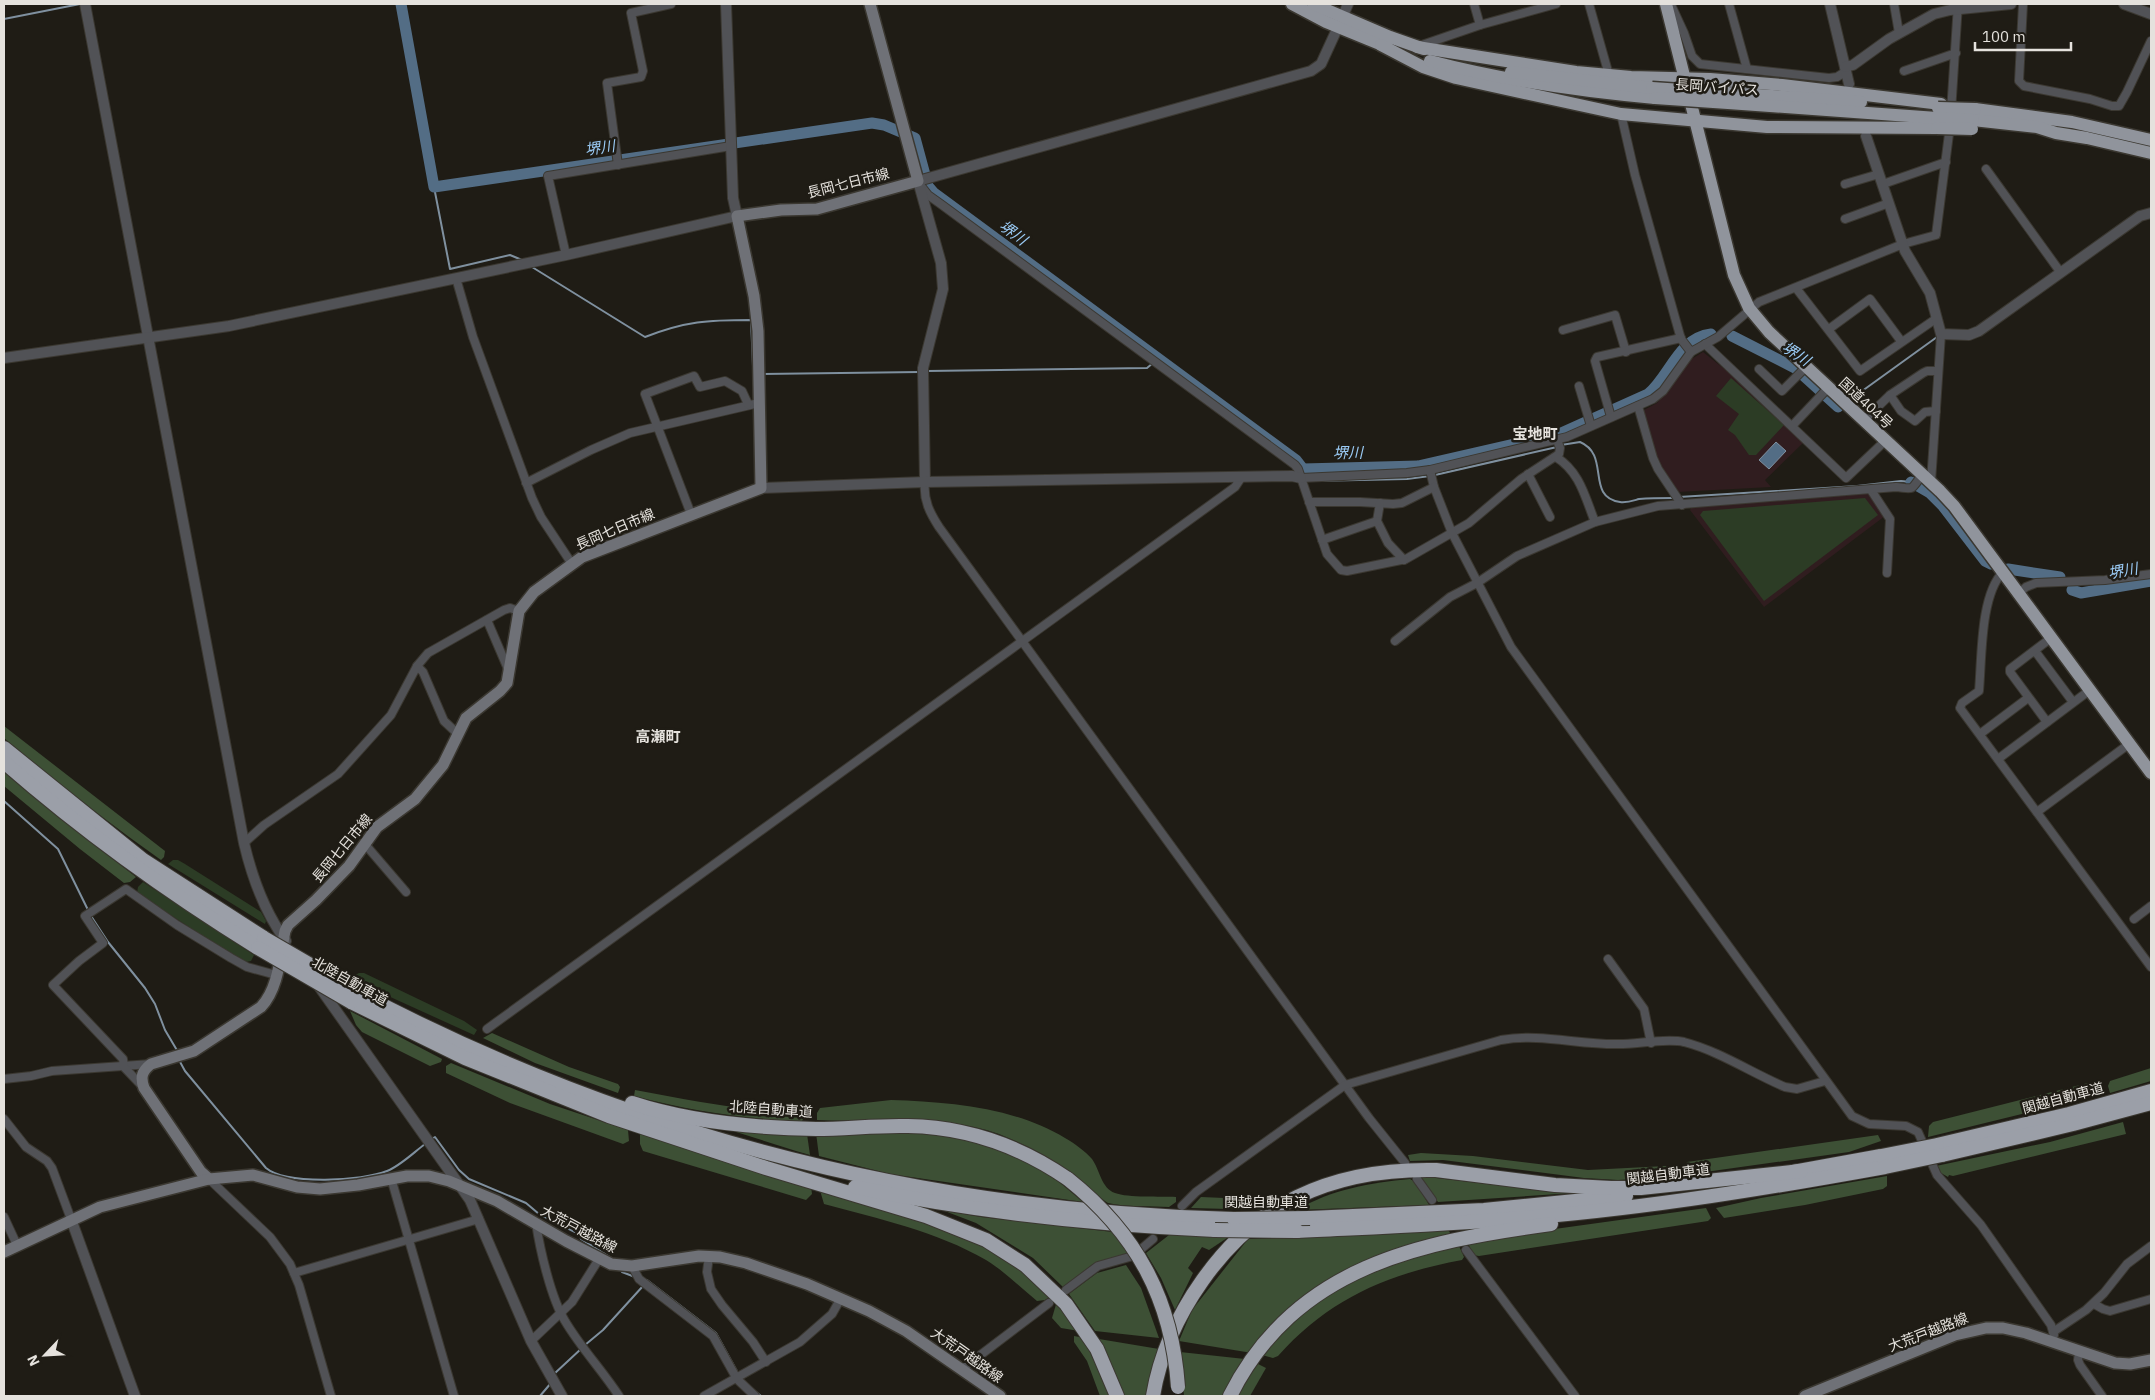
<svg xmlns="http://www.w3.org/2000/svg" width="2155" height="1400" font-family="'IBM Plex Sans','Noto Sans JP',sans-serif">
<rect width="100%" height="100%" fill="#1f1c15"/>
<!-- education -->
<g fill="#301d1f">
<polygon points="1703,352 1751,390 1804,442 1765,480 1771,487 1678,492 1664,473 1656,457 1642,411 1657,403 1690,360"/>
<polygon points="1867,493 1885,516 1764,607 1690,510 1692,506"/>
</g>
<!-- green -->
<g fill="#2c3c25">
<polygon points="1731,378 1784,425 1756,455 1749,455 1735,435 1728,430 1739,414 1716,396"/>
<polygon points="1865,498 1878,515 1764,601 1700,515 1703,511"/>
<polygon points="173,860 178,860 185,864 261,912 266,921 265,924 168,864"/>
<polygon points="143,882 254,955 251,961 246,962 235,957 137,893 138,887"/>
<polygon points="359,973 364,973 464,1021 477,1030 474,1035 386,995 352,977"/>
</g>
<!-- forest -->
<g fill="#3d5035">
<path d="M4,726L165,851L164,857L161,860C107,822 55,781 4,738Z"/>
<path d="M4,769C48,805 91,843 136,877L130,882L124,883L80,849L4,786Z"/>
<polygon points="350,1011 442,1059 441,1062 430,1066 362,1032 356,1025"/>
<polygon points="492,1033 569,1067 618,1084 620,1087 618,1093 535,1063 483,1038"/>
<polygon points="451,1063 550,1104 628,1130 629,1141 623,1144 510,1103 446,1073 446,1066"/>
<polygon points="2151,1068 2151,1081 2110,1093 2108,1086 2110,1081"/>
<polygon points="2092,1082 2096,1083 2103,1094 1928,1137 1929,1126 1933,1122"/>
<path d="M635,1090C679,1098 720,1107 765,1110C777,1111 797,1105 806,1114L802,1121C742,1119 692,1111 634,1096Z"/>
<path d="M891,1100C949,1102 1014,1107 1065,1138C1074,1143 1085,1151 1092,1159C1100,1170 1101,1188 1115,1193C1128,1198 1161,1196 1176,1197V1202L1169,1207C1151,1206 1124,1207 1108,1203C1103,1201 1072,1172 1063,1167C1043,1153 1021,1143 999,1134C941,1113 877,1123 817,1120V1113L820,1108Z"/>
<polygon points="2123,1122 2126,1134 1953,1176 1949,1175 1948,1177 1941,1173 1936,1166 2050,1142"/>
<polygon points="714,1125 807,1134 810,1155 796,1151"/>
<polygon points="640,1133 811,1186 812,1194 806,1200 643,1151 640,1144"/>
<polygon points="816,1133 924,1133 975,1140 1032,1164 1059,1182 1083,1202 890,1174 819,1156"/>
<polygon points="1878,1135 1881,1141 1849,1152 1691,1174 1685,1166 1687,1162"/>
<polygon points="1421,1153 1473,1156 1588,1170 1666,1166 1676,1167 1683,1176 1618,1180 1584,1178 1443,1160 1410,1161 1408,1155"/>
<polygon points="1419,1176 1505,1186 1588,1192 1438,1202"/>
<polygon points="1887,1176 1887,1186 1883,1189 1805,1205 1724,1218 1716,1208 1761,1198"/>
<path d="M1410,1179L1415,1182L1429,1205L1297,1210C1332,1189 1370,1183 1410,1179Z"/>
<path d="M819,1187L905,1213L1003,1254L1052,1296L1045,1300L1037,1301C1020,1287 1004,1271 986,1260C936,1231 879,1219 824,1204Z"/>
<polygon points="1201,1197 1273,1200 1276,1202 1267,1210 1191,1208"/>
<polygon points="1706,1208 1711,1218 1708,1221 1479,1256 1473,1255 1468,1243 1469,1241"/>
<polygon points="942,1210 981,1217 1113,1232 1130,1253 1120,1258 1093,1264 1063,1287 1033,1258 976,1223"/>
<path d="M1447,1229L1451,1234C1415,1244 1363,1256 1334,1279C1305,1301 1279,1328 1252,1353L1179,1341L1192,1310L1248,1239L1394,1234Z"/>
<polygon points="1169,1235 1230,1236 1209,1250 1202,1247 1188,1268 1193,1273 1175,1310 1161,1278 1146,1253"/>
<path d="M1455,1245L1459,1246L1464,1257L1462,1260C1387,1274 1329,1299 1278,1356L1273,1358L1262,1355L1281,1330L1311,1305L1352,1279L1394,1260Z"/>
<polygon points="1126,1265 1141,1288 1159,1338 1095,1331 1069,1294 1097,1273"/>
<polygon points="1057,1301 1079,1331 1061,1328 1052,1318"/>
<polygon points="1074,1336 1085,1338 1111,1396 1100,1396 1087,1361 1074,1342"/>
<polygon points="1099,1339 1159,1349 1148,1396 1122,1396 1113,1369"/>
<polygon points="1180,1352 1245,1359 1225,1396 1184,1396"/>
<polygon points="1258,1364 1266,1368 1250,1396 1237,1396 1254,1365"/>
</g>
<!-- water -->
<polygon fill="#536d85" stroke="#7f909f" points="1776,442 1786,451 1769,469 1759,460"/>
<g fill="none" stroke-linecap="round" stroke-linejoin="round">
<!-- stream -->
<g stroke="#7f909f" stroke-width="2">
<polyline points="4,19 80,4"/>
<polyline points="434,187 450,269 510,255 522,260"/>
<path d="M532,267L645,337C686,321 708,320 751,320L753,366"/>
<polyline points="927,371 1147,368 1153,363"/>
<polyline points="762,374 920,372"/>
<polyline points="1851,399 1937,337"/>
<path d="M1561,445L1580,442C1611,455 1585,497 1620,502C1627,503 1632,501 1639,499C1651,498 1663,498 1674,498"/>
<polyline points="1435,475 1557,447"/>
<polyline points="1311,481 1407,479 1430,476"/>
<polyline points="1679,497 1857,486 1901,481 1911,482"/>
<polyline points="4,801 58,849 89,912"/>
<polyline points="91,916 108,942 145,988 155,1004 165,1030 178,1052"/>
<path d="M179,1060L185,1071L266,1168C286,1185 363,1181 387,1171C400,1166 413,1153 425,1144"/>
<polyline points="430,1140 435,1137 459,1170 469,1179 526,1203 539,1214 579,1234 581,1239 613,1259"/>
<polyline points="620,1269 622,1272 635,1277"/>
<polyline points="647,1280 716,1333 739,1375"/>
<polyline points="585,1345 603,1330 643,1286"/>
<polyline points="554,1374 582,1348"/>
<polyline points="756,1392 761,1396"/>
<polyline points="540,1396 551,1383"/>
</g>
<!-- river -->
<g stroke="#536d85" stroke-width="11">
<path d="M401,4L434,187L872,123L884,125L915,138L928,186L934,193L1296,460L1303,469L1418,466L1559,434L1648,394C1670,376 1678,338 1711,334"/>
<polyline points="1732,336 1795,368 1838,407"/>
<polyline points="1911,482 1930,493 1942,505 1985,561 1991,564"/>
<polyline points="2008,569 2060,577"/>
<polyline points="2072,590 2081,593 2151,581"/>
</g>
<defs>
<g id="minor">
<polyline points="1474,4 1480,25"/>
<polyline points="1589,4 1609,75"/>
<polyline points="1729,4 1747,69"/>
<polyline points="1894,4 1899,33"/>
<polyline points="2023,4 2019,81 2024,86 2090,99 2112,106 2119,106 2127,92 2151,41"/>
<polyline points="1672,7 1684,33 1692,56 1700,64 1829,78 1837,77 1845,72"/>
<polyline points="1419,46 1480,25 1556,4"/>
<polyline points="1904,71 1956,53"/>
<polyline points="1951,112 1958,4"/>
<polyline points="1621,114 1635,175 1681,339 1691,352"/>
<polyline points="618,165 607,83 641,77 643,71 631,13 671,4"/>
<polyline points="1986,169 2061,273"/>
<polyline points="1845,184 1879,174"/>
<polyline points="1883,184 1946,162"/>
<polyline points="921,186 928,195 942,205 1295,465 1298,469 1327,554 1341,570 1347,571 1406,559 1469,523 1521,479 1559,454 1560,448 1557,440"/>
<polyline points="1845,219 1889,203"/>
<polyline points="566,255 548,176 731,146"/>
<polyline points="456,278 473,337 532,498 541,517 572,564"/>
<polyline points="1796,288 1860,371 1937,318"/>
<polyline points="1829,329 1870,299 1901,341"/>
<polyline points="1563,330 1615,315 1626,352"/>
<polyline points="1705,344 1846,478 1885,441"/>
<polyline points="1759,369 1782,391 1806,367"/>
<polyline points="1579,386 1591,426"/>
<polyline points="1890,395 1901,411 1915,421 1925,412 1936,411"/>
<polyline points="1638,406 1653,458 1658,469 1682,505"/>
<polyline points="1611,417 1595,361 1597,357 1681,338"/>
<polyline points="1863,421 1890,395 1923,373 1927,371 1938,371"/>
<polyline points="1792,426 1828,388"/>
<path d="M1556,457C1580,472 1585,497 1595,522"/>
<polyline points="1430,470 1434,487 1452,533 1511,647 1852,1116 1869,1124 1906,1126 1918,1132 1937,1175 1981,1225 2051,1325 2054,1335 2052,1342"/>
<polyline points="1528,474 1550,517"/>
<polyline points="1301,478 1407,473 1430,470 1567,437 1653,399 1663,391 1691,352 1718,337 1759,302 1903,244 1936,235 1950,126"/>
<path d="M925,482C923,500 930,513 939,527L1369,1118L1405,1163"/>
<polyline points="1931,482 1941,334"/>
<polyline points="526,483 591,450 630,433 759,403"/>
<polyline points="1871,490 1890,519 1887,573"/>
<polyline points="1309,502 1360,502 1393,504 1402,503 1434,487"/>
<polyline points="1380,503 1377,521 1388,543 1404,560"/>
<polyline points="691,514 645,394 694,376 700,387 725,381 742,391 748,404"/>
<polyline points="1322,540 1377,521"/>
<path d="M2003,572C1980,595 1982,658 1979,691L1962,703L1960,708L2151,967"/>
<polyline points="2019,593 2026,587 2036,583 2105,580 2151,574"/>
<polyline points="487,620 508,669"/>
<path d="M1395,641L1450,597L1477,583L1517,556L1595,522L1658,506L1896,487C1915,489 1910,491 1922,475"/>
<polyline points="2035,651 2073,702"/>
<polyline points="417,666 423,672 444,721 458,734"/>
<polyline points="2047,722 2010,672 2010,669 2051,638"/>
<polyline points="1980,734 2028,698"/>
<polyline points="1998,759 2090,690"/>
<polyline points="2037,812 2129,744"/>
<polyline points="244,843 264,825 338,774 391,715 417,666 428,653 504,610 510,608 519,611"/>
<polyline points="364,843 406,892"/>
<polyline points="2134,919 2151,906"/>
<polyline points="1608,959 1644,1009 1651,1043"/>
<polyline points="487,1029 1235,487 1241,478"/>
<polyline points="4,1079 31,1076 52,1071 151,1064"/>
<polyline points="144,1088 124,1067 123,1059 53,985 79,961 103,943 85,916 126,889 177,925 231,958 247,967 276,975"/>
<polyline points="4,1119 26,1147 47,1161 52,1168 71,1219"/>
<polyline points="391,1178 454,1396"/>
<polyline points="209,1179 270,1237 290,1264 299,1285 331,1396"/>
<polyline points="1417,1179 1432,1200"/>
<path d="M1182,1206L1196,1192L1345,1085L1501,1040C1541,1033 1579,1045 1619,1044C1638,1044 1666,1038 1684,1042C1719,1051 1752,1073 1785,1087L1797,1089L1825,1081"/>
<polyline points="4,1217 17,1245"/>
<path d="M536,1223C540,1250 551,1298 565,1321C581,1348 602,1370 619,1396"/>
<polyline points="1466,1250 1575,1396"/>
<polyline points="709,1256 707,1272 711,1289 722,1305 753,1342 766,1362"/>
<polyline points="632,1266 639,1279 713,1336 737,1379 755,1396"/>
<polyline points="294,1273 479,1219"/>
<polyline points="1066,1290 1098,1266 1133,1256 1153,1239"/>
<polyline points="2094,1304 2103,1309 2110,1311 2151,1299"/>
<polyline points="2053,1332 2086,1310 2104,1293 2127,1264 2151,1246"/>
<polyline points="531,1341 572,1302 599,1259"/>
<polyline points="2079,1352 2078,1360 2080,1365 2102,1396"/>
<polyline points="962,1369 1049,1303"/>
<polyline points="704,1396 800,1342 832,1314 841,1298"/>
</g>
<g id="tertiary">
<path d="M85,4L244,843C252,877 265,913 286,941"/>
<polyline points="1830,4 1849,84"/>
<polyline points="2124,4 2151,14"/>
<polyline points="1342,18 1348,4"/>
<polyline points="1845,67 1853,65 1889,39 1934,14 1950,10 2011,4"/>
<polyline points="1866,136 1905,251 1930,293 1941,334 1969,335 1979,331 2140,216 2151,213"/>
<polyline points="4,358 229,326 566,255 737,216 733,198 726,4"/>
<polyline points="925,482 923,368 943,289 941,263 918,181 1311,71 1321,64 1338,27"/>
<polyline points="761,488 925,482 1292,476 1301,478"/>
<polyline points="318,985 470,1200 531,1341 562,1396"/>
<polyline points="71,1219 135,1396"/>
</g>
<g id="secondary">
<path d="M209,1179L201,1172L144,1088C140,1077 142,1071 151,1064L194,1051L261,1007C279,988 280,956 285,931L288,925L316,900L349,866L377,827L415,799L424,788L443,765L466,718L500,691L507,683L519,611L534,592L582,557L761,488L758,331L754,296L737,216L781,210L817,209L918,181L870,4"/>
<polyline points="4,1252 100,1207 209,1179 253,1175 297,1187 320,1189 358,1185 407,1176 429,1176 449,1181 497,1201 566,1241 611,1264 632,1266 699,1256 720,1257 746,1263 807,1284 869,1311 906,1331 1000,1396"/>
<polyline points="1805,1396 1955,1335 1986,1328 2003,1328 2026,1333 2115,1363 2130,1364 2151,1360"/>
</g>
<g id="trunk">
<polyline points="1292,4 1326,22 1387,47"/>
<polyline points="1313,4 1390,37 1424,49"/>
<polyline points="1666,4 1734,275 1749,308 1769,332 1940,491 1954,506 2151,773"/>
<polyline points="1381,45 1423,67 1456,78 1621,114 1767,127 1937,128"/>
<polyline points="1417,47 1576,72 1631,77 1710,79 1782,85 1941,104"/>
<path d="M1430,61C1506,81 1577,91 1655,98"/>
<polyline points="1511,72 1652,88"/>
<polyline points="1726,93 1861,102"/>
<polyline points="1728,103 1937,118"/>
<polyline points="1975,109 2072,122 2151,140"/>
<polyline points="1973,120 2037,127 2056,133 2087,138 2151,153"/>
</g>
<g id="motorway">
<polyline points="4,748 143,860 264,938"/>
<path d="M4,762C83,831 169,893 258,948"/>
<path d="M357,992C632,1137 923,1211 1234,1219"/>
<polyline points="351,1002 465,1058 609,1116 766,1168 926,1216 986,1240 1025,1265 1066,1304 1097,1349 1117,1396"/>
<path d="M632,1103C690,1122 755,1128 816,1129C847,1129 877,1125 908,1126C966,1127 1020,1146 1068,1179"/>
<polyline points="1937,1145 2069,1114 2151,1091"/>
<polyline points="1942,1155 2073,1124 2151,1103"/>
<polyline points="1793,1172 1881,1156"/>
<path d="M855,1187C974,1212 1095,1225 1215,1230"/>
<polyline points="1310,1218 1484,1210 1626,1196"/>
<path d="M1297,1231C1377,1227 1457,1224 1536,1217C1653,1207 1769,1188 1885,1167"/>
<path d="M1153,1396C1166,1318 1224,1232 1297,1197C1340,1176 1389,1169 1436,1170L1555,1185L1611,1188H1641L1801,1171"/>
<path d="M1230,1396C1295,1266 1420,1242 1551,1224"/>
</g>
</defs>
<!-- minor casing -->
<use href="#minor" stroke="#3b3831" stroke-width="10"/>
<!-- tertiary casing -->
<use href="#tertiary" stroke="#3b3831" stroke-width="12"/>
<!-- secondary casing -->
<use href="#secondary" stroke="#3b3831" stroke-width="14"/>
<!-- trunk casing -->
<use href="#trunk" stroke="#3b3831" stroke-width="15"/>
<!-- motorway casing -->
<use href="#motorway" stroke="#3b3831" stroke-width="16"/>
<!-- minor -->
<use href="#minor" stroke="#515256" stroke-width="8"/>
<!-- tertiary -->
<use href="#tertiary" stroke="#515256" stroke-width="10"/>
<!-- secondary -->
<use href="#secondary" stroke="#6f7177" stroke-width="11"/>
<!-- trunk -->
<use href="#trunk" stroke="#90949c" stroke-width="12"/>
<!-- motorway -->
<use href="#motorway" stroke="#9b9fa8" stroke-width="14"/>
<defs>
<g id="trunk-bridge">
<polyline points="1652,88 1726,93"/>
<polyline points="1655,98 1728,103"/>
<polyline points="1938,108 1975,109"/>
<polyline points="1937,118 1973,120"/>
<polyline points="1937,128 1972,129"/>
</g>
<g id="motorway-bridge">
<polyline points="264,938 357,992"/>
<polyline points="258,948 351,1002"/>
<polyline points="1881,1156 1937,1145"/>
<polyline points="1885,1167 1942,1155"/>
<path d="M1068,1179C1136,1233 1172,1299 1178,1387"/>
<polyline points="1234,1219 1310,1218"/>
<polyline points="1215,1230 1297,1231"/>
</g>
</defs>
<!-- trunk-bridge casing -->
<use href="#trunk-bridge" stroke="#3b3831" stroke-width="15" stroke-linecap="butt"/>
<!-- motorway-bridge casing -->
<use href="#motorway-bridge" stroke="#3b3831" stroke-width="16" stroke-linecap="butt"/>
<!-- trunk-bridge -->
<use href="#trunk-bridge" stroke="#90949c" stroke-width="12"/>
<!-- motorway-bridge -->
<use href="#motorway-bridge" stroke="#9b9fa8" stroke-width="14"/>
</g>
<g text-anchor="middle" stroke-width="5" stroke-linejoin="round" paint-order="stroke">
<!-- street labels -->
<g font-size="14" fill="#e5e2dd" stroke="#1f1c15">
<text transform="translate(1717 87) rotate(4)" y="5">長岡バイパス</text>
<text transform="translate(848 183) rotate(-14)" y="5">長岡七日市線</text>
<text transform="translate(1866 403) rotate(43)" y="5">国道404号</text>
<text transform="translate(615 529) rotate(-23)" y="5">長岡七日市線</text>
<text transform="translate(342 848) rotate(-50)" y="5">長岡七日市線</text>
<text transform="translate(350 981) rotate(29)" y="5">北陸自動車道</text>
<text transform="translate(2063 1098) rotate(-15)" y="5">関越自動車道</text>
<text transform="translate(771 1109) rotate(4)" y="5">北陸自動車道</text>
<text transform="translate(1668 1174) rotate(-7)" y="5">関越自動車道</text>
<text x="1266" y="1207">関越自動車道</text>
<text transform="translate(579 1229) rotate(28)" y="5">大荒戸越路線</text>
<text transform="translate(1928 1332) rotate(-21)" y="5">大荒戸越路線</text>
<text transform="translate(967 1355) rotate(35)" y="5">大荒戸越路線</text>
</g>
<!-- water labels -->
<g font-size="15" font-style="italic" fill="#9acaf4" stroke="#1f1c15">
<text transform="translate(600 148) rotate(-8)" y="5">堺川</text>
<text transform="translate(1013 233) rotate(36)" y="5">堺川</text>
<text transform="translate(1796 354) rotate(33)" y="5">堺川</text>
<text transform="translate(1348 453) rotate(-1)" y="5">堺川</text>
<text transform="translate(2123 571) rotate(-10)" y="5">堺川</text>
</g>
<!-- neighbourhood labels -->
<g font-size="15" font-weight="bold" fill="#e5e2dd" stroke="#1f1c15">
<text x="1535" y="439">宝地町</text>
<text x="658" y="742">高瀬町</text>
</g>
</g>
<!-- border -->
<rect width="2155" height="1400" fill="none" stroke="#e5e2dd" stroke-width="10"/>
<!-- north arrow -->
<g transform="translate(45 1355) rotate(245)" stroke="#1f1c15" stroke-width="4" paint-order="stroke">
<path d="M0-4L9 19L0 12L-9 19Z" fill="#e5e2dd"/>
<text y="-8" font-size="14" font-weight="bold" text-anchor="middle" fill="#e5e2dd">N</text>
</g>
<!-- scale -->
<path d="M1975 42v8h96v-8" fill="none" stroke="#e5e2dd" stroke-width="2.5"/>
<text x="1982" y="42" font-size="15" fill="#e5e2dd" stroke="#1f1c15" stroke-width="4" paint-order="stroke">100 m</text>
</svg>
